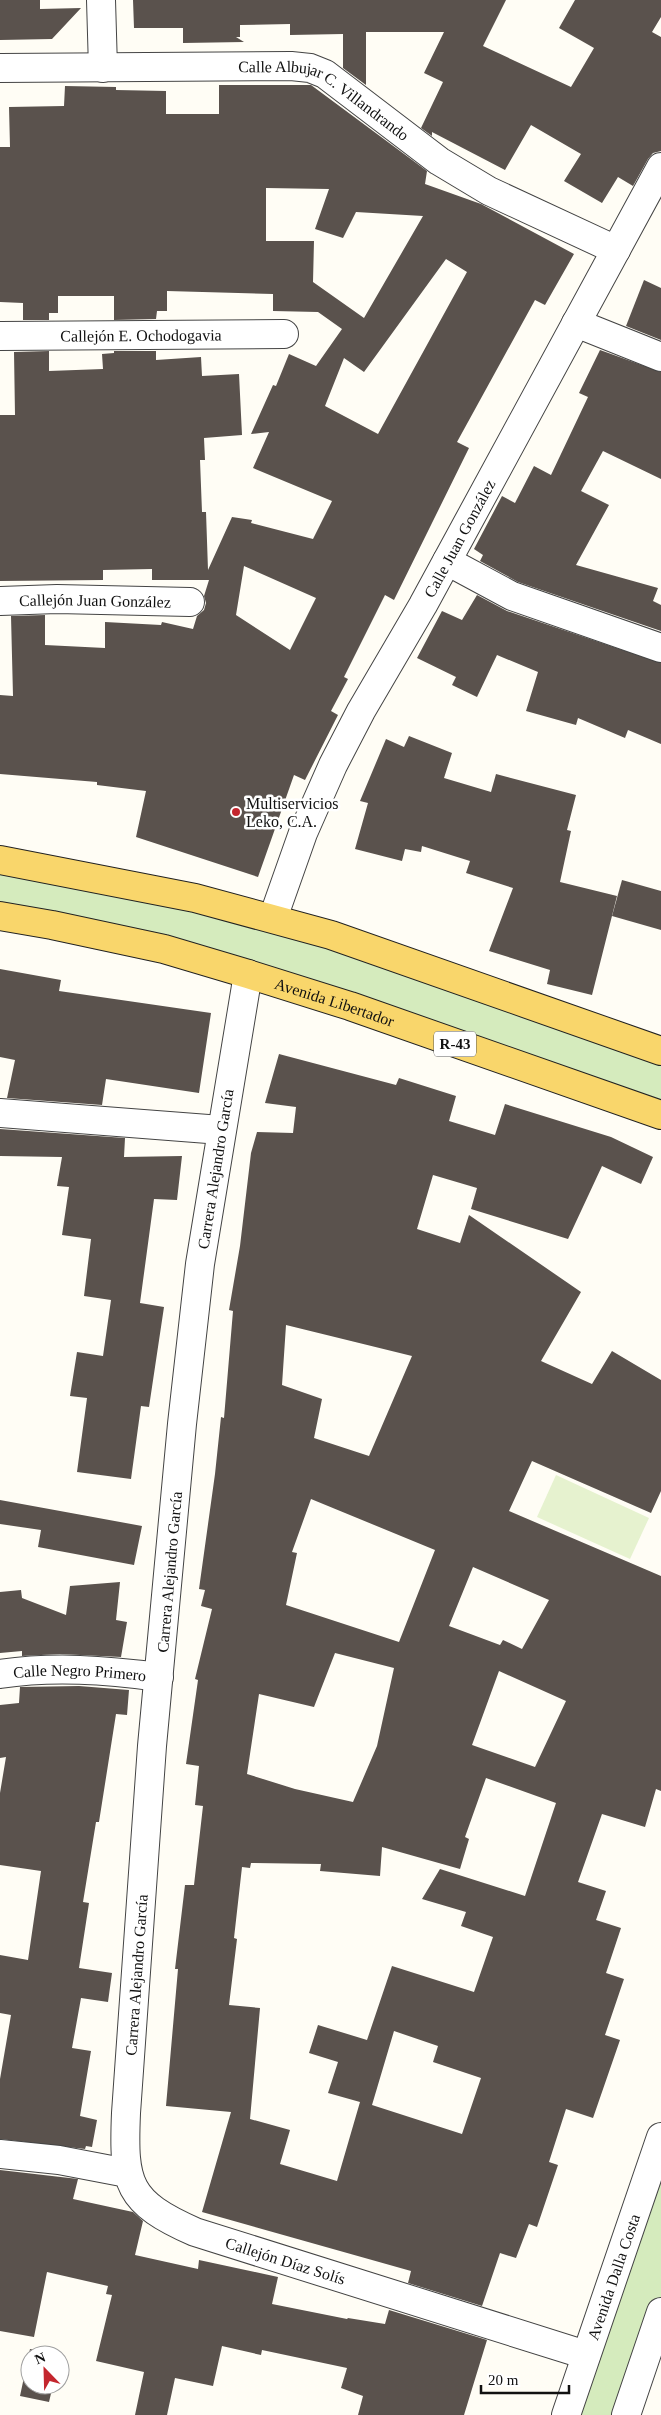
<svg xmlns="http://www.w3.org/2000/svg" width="661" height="2415" font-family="Georgia,serif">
<rect width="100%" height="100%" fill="#fffdf5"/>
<!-- green -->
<g fill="#d5ebbd">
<polygon points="0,860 102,879 661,1051 661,1115 350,1006 0,916"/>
<polygon points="661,2137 661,2312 626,2415 566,2415"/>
</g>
<!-- pitch -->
<polygon fill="#e6f2cf" points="556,1475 649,1518 630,1559 537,1517"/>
<!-- building -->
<g fill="#5a524d" fill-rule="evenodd">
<polygon points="0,0 40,0 40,9 81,8 52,39 0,40"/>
<polygon points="133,0 506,0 483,46 571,87 594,48 559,28 575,0 661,0 661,17 652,32 661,37 661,151 653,153 648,159 633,186 618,177 602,203 564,181 581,154 531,125 505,170 432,132 432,136 421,128 443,82 424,73 444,32 366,32 366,85 343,68 343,34 290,35 290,24 240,25 240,37 236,37 244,42 183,43 183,28 134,28"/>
<path d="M219,85H311L427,171L425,184L481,204L574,254L545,305L535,300L457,442L469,448L394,600L385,595L344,677L348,679L331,711L338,715L305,780L294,775L258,877L136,837L146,791L97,785V782L0,774V695L13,696L11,616L45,615V645L105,648V622L161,625L162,622L193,629L197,616L204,610L206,603L204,596L209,580H152V569L103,570V580L0,581V415H15L14,352L49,351V371L103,369L102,354L114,353V351H156V360L201,357L202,376L239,374L242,435L204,438L205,460H200L202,512H206L208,570L232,517L252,520L251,523L313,539L332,501L253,468L269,432L251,434L273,385L276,386L289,354L316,366L342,329L318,312L273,311V294L167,291V311H157L156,319L114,320V296H58V313H49V320H23V303L0,302V147H10L9,107L64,106L65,86L116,87V90L166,91V114H219ZM266,188L329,189L315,229L343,238L356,212L423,216L364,318L313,282L314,241H266ZM446,259L467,272L378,434L325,406L344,358L364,372ZM244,566L316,598L290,650L236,615Z"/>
<polygon points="644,280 661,288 661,340 626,326"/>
<polygon points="600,350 661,372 661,479 603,451 581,491 609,505 576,565 658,588 653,601 661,605 661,631 518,582 480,561 483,555 474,549 502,496 515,503 534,466 551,475 588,397 579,393"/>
<polygon points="477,595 507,611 661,663 661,744 628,730 625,738 578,718 576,725 526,711 538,672 497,655 477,697 452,685 456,677 417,658 442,611 462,620"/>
<polygon points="409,736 452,753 444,778 491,792 496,774 576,795 567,830 571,831 560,882 617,896 592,995 547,984 550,970 489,951 513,888 466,873 470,861 422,846 421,852 405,849 402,861 355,849 368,803 360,801 386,739 404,747"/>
<polygon points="622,880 661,891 661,930 612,916"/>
<polygon points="0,969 61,980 59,991 211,1013 199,1093 106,1079 102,1105 7,1098 15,1060 0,1057"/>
<path d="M279,1054L396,1085L399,1078L456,1096L449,1121L495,1135L505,1104L611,1137L653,1157L641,1184L602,1166L568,1239L471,1209L477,1188L433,1175L417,1229L460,1243L469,1215L581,1292L541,1361L592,1384L612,1351L661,1380V1491L651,1513L532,1461L509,1511L661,1576V1791L656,1789L645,1827L602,1814L578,1882L606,1891L596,1920L621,1928L606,1973L624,1979L605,2035L620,2040L593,2118L566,2109L549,2162L558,2165L537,2227L529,2224L516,2258L500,2253L482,2306L408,2283L411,2271L202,2212L231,2112L166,2106L178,1969H175L185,1885H194L203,1806L195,1805L199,1766L186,1764L198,1680L195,1679L212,1609L201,1606L205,1590L199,1589L215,1474L221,1417L224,1418L233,1311L229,1310L240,1246L251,1153L257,1132L293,1133L296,1107L265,1103ZM286,1325L412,1356L369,1456L314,1438L322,1399L282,1385ZM311,1499L435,1550L399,1642L286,1605L297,1553L292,1552ZM473,1567L549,1600L522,1649L503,1640L500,1645L449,1626ZM335,1653L394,1668L377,1746L353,1802L295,1789L247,1774L259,1694L314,1707ZM499,1671L566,1701L535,1767L472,1745ZM486,1778L556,1803L525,1896L440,1869L422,1899L466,1912L461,1926L493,1937L474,1992L392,1966L367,2040L318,2025L309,2053L338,2062L328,2093L360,2102L337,2181L280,2164L290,2130L250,2119L260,2008L229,2005L237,1939L234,1938L242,1867L250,1868L251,1863L321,1864L320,1871L380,1876L382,1847L460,1869L469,1839L465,1837ZM394,2031L438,2046L433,2062L481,2078L462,2134L372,2105Z"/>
<polygon points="0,1129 125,1138 124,1157 182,1156 177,1200 154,1199 140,1303 164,1307 149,1407 141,1406 131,1479 77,1472 87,1398 70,1396 77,1352 103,1356 111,1300 84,1296 91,1239 62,1235 69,1187 57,1186 62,1157 0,1156"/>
<polygon points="0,1500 142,1526 134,1565 38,1547 41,1530 0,1524"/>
<polygon points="120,1582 116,1620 127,1622 121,1657 60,1654 22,1656 22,1651 0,1653 0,1592 21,1590 22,1598 66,1615 70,1586"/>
<polygon points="79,1686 129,1690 127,1715 116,1714 99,1822 96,1822 83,1902 89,1903 79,1968 112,1973 108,2002 81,1998 72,2048 91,2051 80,2116 97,2120 92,2147 86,2146 85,2149 0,2139 0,2079 11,2015 0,2013 0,1955 28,1960 41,1871 0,1865 0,1793 6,1757 0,1758 0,1705 19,1703 20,1687"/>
<polygon points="0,2170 78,2179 73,2199 133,2212 143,2221 135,2255 198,2269 199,2260 278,2277 272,2304 347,2319 348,2318 385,2324 389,2310 487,2340 464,2415 358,2415 363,2396 341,2388 347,2368 262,2350 261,2355 222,2346 213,2386 175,2378 167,2415 135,2415 144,2372 96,2361 112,2295 106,2294 108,2286 47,2272 34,2337 0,2331"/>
<polygon points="30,2349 59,2354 30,2355 30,2385 53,2385 49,2402 20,2396"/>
</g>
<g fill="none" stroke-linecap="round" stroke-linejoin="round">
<defs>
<g id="minor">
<polyline points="101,0 103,68"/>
<path id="s1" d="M0,68L291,66L310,68L325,74L439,161L489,191L616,250"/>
<polyline points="576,323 661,357"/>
<path id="s2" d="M0,336L284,334"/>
<polyline points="447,561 512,596 661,648"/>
<path id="s3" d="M0,601L57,599L190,602"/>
<path id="s4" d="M273,918L303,833L333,765L361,711L423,605L661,167"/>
<path id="s5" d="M248,974L200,1264L182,1424L152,1746L126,2113C123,2184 127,2202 195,2232L586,2355"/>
<polyline points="0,1113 221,1130"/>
<path id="s6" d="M0,1674C53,1666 106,1670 159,1677"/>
<polyline points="0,2154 59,2160 127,2173"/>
<path id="s7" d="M566,2415L661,2137"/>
<polyline points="626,2415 661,2312"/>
</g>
<g id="major">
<polyline points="0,860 195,898 331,935 661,1051"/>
<path id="s8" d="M0,916L52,925L164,949L248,974L350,1006L661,1115"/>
</g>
</defs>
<!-- minor casing -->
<use href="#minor" stroke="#444" stroke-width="30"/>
<!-- major casing -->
<use href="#major" stroke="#222" stroke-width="30"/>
<!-- minor -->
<use href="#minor" stroke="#fff" stroke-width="28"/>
<!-- major -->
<use href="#major" stroke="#f9d66b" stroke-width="28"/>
</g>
<!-- markers -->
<circle fill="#c4262e" stroke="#fff" stroke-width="2" cx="236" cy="812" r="5"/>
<g text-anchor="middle" stroke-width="5" stroke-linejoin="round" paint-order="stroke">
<!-- shield labels -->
<rect fill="#fff" stroke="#585858" stroke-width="1" x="434" y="1031.5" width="42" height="25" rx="4"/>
<g font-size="15" font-weight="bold" fill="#111">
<text x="455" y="1049">R-43</text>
</g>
<!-- street labels -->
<g font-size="16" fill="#111" stroke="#fff">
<text dy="6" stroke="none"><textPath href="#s1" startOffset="334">Calle Albujar C. Villandrando</textPath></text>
<text dy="6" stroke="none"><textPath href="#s2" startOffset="141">Callejón E. Ochodogavia</textPath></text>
<text dy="6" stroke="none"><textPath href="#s4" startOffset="424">Calle Juan González</textPath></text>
<text dy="6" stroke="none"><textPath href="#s3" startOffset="95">Callejón Juan González</textPath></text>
<text dy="6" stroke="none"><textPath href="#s8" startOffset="346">Avenida Libertador</textPath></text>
<text transform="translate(215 1169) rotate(-81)" y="6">Carrera Alejandro García</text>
<text transform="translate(169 1572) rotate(-85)" y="6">Carrera Alejandro García</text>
<text dy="6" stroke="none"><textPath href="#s6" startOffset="80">Calle Negro Primero</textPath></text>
<text transform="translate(136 1975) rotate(-86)" y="6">Carrera Alejandro García</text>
<text dy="6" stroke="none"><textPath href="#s5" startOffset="1394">Callejón Díaz Solís</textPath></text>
<text dy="6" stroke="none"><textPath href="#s7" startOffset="146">Avenida Dalla Costa</textPath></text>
</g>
<!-- poi labels -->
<g font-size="16" fill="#111" stroke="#fff" text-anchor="start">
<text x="246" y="809">Multiservicios<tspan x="246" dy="18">Leko, C.A.</tspan></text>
</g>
</g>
<!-- north arrow -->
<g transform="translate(45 2370) rotate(337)"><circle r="24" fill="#ffffff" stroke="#a0a0a0"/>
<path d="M0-4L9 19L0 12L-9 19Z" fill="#c4262e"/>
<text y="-8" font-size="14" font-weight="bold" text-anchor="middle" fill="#111111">N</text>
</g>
<!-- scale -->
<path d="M481 2385v8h88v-8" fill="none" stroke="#111111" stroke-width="2.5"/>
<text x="488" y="2385" font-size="15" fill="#111111" stroke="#ffffff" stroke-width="4" paint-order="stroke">20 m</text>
</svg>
